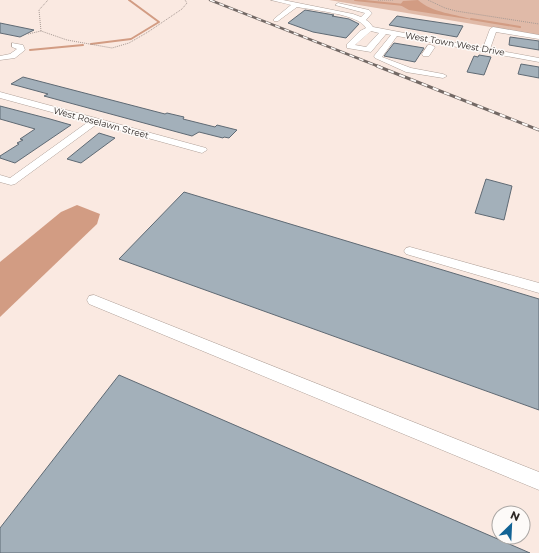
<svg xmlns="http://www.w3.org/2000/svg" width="539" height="553" font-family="Montserrat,sans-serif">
<rect width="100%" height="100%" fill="#fae9e1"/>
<!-- green -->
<polygon fill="#e0baa8" points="329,0 539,0 539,35"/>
<!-- water -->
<g fill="#d29c83">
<path d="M418,0C432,13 456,14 474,20L409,10L400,5L403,1Z"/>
<polygon points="77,205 100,214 97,224 0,317 0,262 61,212"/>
</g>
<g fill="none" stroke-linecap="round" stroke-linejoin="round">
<!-- stream -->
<g stroke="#d29c83" stroke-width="2">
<polyline points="355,0 404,5"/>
<polyline points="471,19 520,27"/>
<polyline points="91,44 131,39 159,22 129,0"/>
<polyline points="30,50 83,45"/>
</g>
</g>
<!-- building -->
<g fill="#a3b0ba" stroke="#5f6a74">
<polygon points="305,10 334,15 332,16 349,19 359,24 346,38 313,32 288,23"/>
<polygon points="397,16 416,19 463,26 457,37 389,25"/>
<polygon points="0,23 34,30 20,37 0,33"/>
<polygon points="510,37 539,41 539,50 509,45"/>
<polygon points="394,43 424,48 415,62 384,56"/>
<polygon points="479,55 491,57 484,75 467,72 474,56 478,57"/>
<polygon points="521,64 539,67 539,78 518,74"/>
<polygon points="23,77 165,114 167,113 184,117 183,119 215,127 217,125 237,130 229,138 224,137 223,138 199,132 192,136 44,96 48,94 11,84"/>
<polygon points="0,106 50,119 71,125 15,163 0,158 0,156 19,144 17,143 23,140 20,139 35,129 0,119"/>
<polygon points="99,133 115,138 81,163 67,159"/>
<polygon points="486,179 512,186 504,220 475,213"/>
<polygon points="184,192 539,299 539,410 119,259"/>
<polygon points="119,375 530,553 0,553 0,528"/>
</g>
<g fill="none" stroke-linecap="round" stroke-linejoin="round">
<defs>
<g id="minor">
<path d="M271,0H283L353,14L361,17L365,13L335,5L338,3L369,10L372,13L366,20L369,22L373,27L483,48L490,29L493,27L539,35V39L496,32L490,49L539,58V62L397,36L382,57L411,68L443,74L447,76L443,78L406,72L375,58L374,56L391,35L386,34L371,52L347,48V44L360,31L366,28C359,14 312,10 297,7L278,21H274V19L291,5ZM371,31L379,33L366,47L355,45Z"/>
<polygon points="12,43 23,45 25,50 15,58 0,60 0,56 10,54 17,49 12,47"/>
<polygon points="428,45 431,45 435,47 429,56 423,56 422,54"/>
<polygon points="0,92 206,148 207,150 202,153 97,124 15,184 11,185 0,182 0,175 10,178 88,122 0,98"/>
<polygon points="410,247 539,283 539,293 406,254 404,251 406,248"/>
<polygon points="94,295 539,472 539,490 89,304 87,300 89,296"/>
</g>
</defs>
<!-- minor casing -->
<use href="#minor" stroke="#b0a199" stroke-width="1"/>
<!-- path -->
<g stroke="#a79a94" stroke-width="1" stroke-dasharray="1 1" stroke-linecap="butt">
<polyline points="378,0 394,0"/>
<polyline points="428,0 445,8 456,11 539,24"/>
<polyline points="41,31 39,10 48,0"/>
<polyline points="28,34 41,31 67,40 112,48 129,43 148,32 182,9 187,3 185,0"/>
</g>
<!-- minor -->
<use href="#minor" fill="#fff" fill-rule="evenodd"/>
<defs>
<polyline id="rail-far1" points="210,0 380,67"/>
<polyline id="rail" points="377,66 539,130"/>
</defs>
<!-- rail-far1 casing -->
<use href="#rail-far1" stroke="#736965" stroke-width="2.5"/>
<!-- rail casing -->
<use href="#rail" stroke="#736965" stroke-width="3"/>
<!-- rail-far1 -->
<use href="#rail-far1" stroke="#fdfaf8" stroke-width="1.5" stroke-dasharray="5" stroke-linecap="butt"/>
<!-- rail -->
<use href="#rail" stroke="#fdfaf8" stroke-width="2" stroke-dasharray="6" stroke-linecap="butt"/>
</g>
<g text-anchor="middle" stroke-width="3" stroke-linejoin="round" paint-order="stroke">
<!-- far-street labels -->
<g font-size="9" fill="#302a27" stroke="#fdfaf8">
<text transform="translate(455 44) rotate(10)" y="3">West Town West Drive</text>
<text transform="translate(101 123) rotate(15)" y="3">West Roselawn Street</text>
</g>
</g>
<!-- north arrow -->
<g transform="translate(511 525) rotate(24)"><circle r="19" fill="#fdfaf8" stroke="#aba7a4"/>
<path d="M0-3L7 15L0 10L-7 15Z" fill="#126395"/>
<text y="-6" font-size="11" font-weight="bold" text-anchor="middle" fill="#302a27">N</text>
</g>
</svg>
